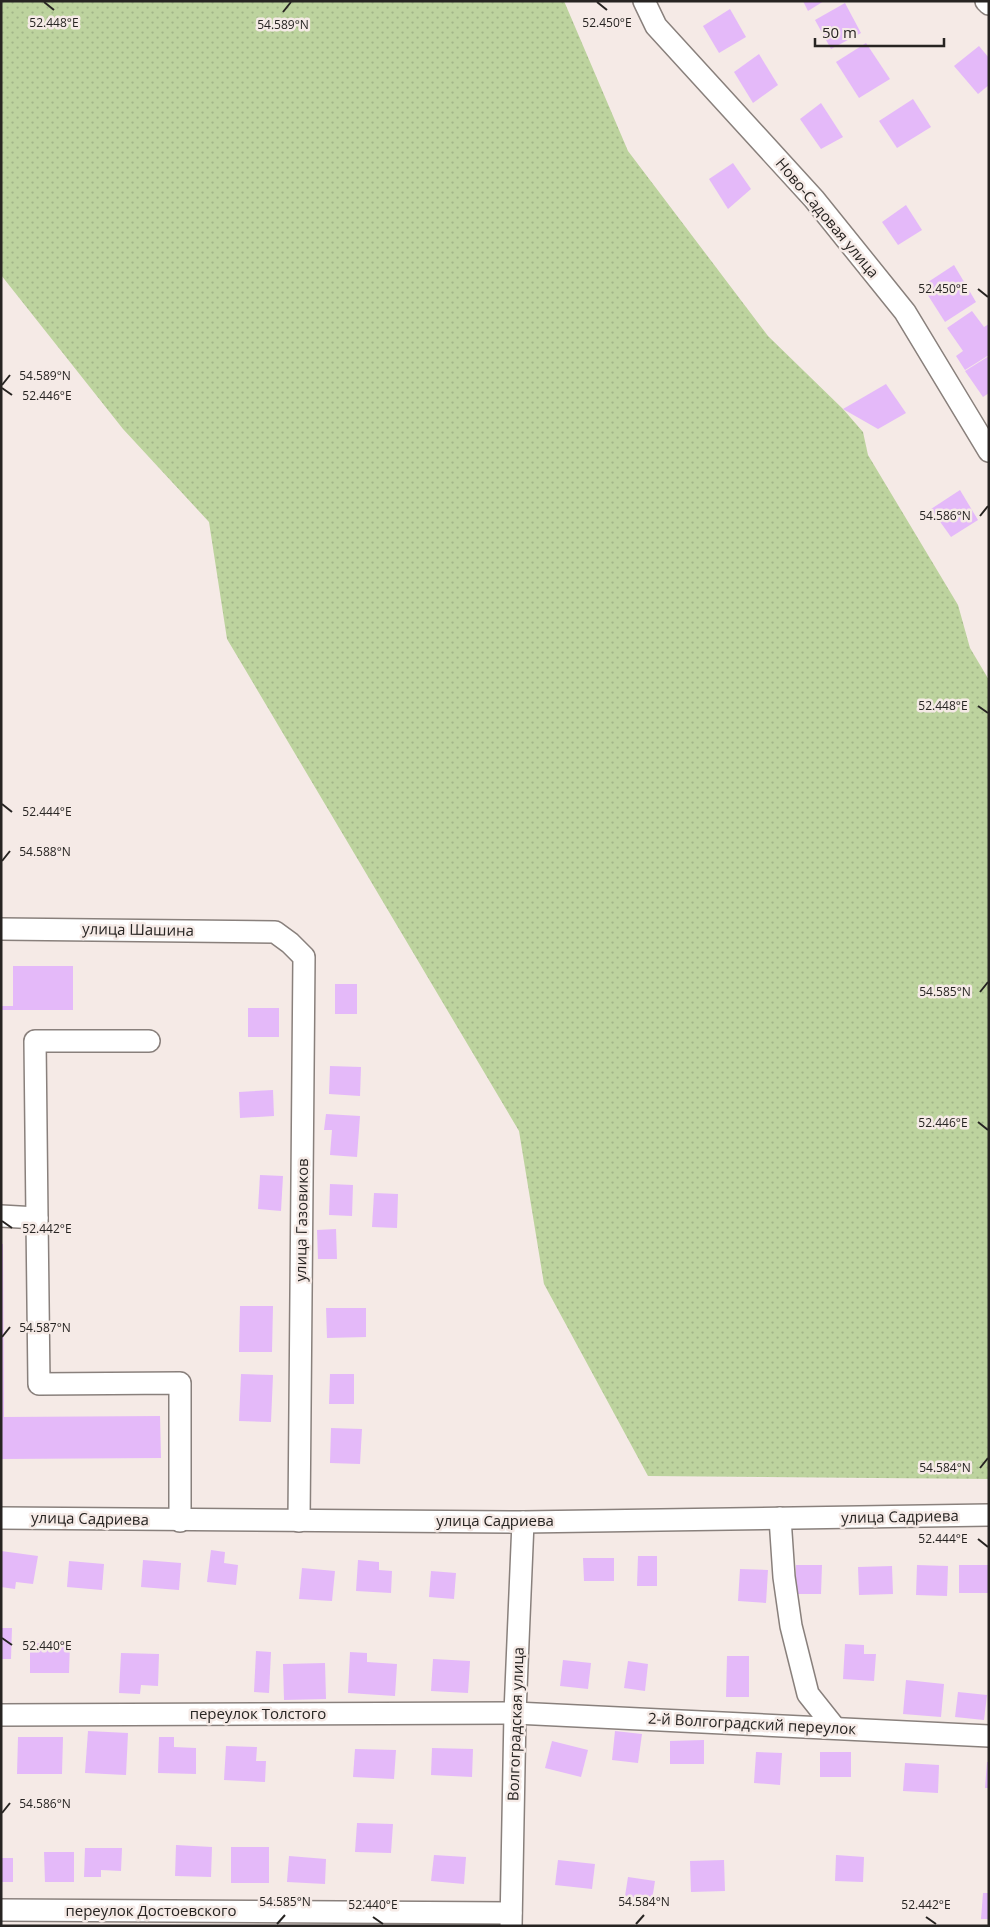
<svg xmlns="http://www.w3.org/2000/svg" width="990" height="1927" font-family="'Open Sans',sans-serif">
<defs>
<pattern id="garden-dots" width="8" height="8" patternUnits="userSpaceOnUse" patternTransform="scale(1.25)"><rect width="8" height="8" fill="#bdd39e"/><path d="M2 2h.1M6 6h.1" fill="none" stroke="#a2b588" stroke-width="1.8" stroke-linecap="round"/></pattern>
</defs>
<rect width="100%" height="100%" fill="#f5eae6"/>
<!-- garden -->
<polygon fill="url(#garden-dots)" points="1,1 564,1 628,151 768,336 843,409 863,432 868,455 958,605 970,648 989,680 989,1479 648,1476 544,1284 519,1131 227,639 209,522 123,429 1,275"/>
<!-- building -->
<g fill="#e4b9f9">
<polygon points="803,1 824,1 808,11"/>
<polygon points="845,3 861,33 831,49 815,20"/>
<polygon points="730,9 746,37 719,53 703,26"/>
<polygon points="866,43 890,79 859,98 836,62"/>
<polygon points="979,46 989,58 989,85 978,94 954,66"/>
<polygon points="759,54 778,85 753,103 734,72"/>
<polygon points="913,99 931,127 897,148 879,121"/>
<polygon points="821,103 843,137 821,149 800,119"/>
<polygon points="733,163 751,189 728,209 709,179"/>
<polygon points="906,205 922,230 898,245 882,222"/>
<polygon points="954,265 976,302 945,322 922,286"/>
<polygon points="972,311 984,327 989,324 989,355 965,370 956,356 963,351 947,328"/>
<polygon points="989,356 989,393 983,397 965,371"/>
<polygon points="886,384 906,413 878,429 843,409"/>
<polygon points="960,490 978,520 951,537 931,509"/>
<polygon points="13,966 73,966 73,1010 1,1010 1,1006 13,1006"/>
<rect x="335" y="984" width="22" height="30"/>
<rect x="248" y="1008" width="31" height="29"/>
<polygon points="330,1066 361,1067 360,1096 329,1094"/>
<polygon points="273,1090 274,1116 240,1118 239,1092"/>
<polygon points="326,1114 360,1116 357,1157 330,1155 332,1130 324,1130"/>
<polygon points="260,1175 283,1176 281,1211 258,1209"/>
<polygon points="330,1184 353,1185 352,1216 329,1215"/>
<polygon points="374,1193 398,1194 397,1228 372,1227"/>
<polygon points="336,1229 337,1259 318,1259 317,1230"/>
<polygon points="1,1244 3,1244 4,1417 160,1416 161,1458 1,1459"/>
<polygon points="240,1306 273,1306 272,1352 239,1352"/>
<polygon points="326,1308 366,1308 366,1337 327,1338"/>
<polygon points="241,1374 273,1375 271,1422 239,1421"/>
<polygon points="330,1374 354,1374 354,1404 329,1404"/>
<polygon points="331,1428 362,1429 360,1464 330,1463"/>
<polygon points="211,1550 225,1552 224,1563 238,1565 236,1585 207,1582"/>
<polygon points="1,1551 38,1556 33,1584 16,1582 15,1589 1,1587"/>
<polygon points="638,1556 657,1556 657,1586 637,1586"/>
<polygon points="583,1558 614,1558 614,1581 584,1581"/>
<polygon points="143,1560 181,1563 179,1590 141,1587"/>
<polygon points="358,1560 379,1562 379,1570 392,1571 391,1593 356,1591"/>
<polygon points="69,1561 104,1564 102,1590 67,1587"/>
<polygon points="796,1565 822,1565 821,1594 795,1594"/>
<polygon points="917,1565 948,1566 947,1596 916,1595"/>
<rect x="959" y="1565" width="30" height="28"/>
<polygon points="892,1566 893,1594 859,1595 858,1567"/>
<polygon points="302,1568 335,1571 332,1601 299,1599"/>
<polygon points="740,1569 768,1570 766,1603 738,1601"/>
<polygon points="431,1571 456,1573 454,1599 429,1597"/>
<polygon points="1,1628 12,1628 11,1659 1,1659"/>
<polygon points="30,1643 70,1643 69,1673 30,1673"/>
<polygon points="845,1644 864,1645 864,1654 876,1654 874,1681 843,1679"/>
<polygon points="256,1651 271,1652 269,1693 254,1692"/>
<polygon points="350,1652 367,1653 367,1662 397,1664 395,1696 348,1693"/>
<polygon points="121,1653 159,1654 158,1686 141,1685 140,1694 119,1693"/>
<polygon points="727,1656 749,1656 749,1697 726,1697"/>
<polygon points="433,1659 470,1661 468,1693 431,1691"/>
<polygon points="563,1660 591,1663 588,1689 560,1686"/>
<polygon points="628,1661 648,1664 645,1691 624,1688"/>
<polygon points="325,1663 326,1699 284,1700 283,1664"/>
<polygon points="906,1680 944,1684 941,1717 903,1714"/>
<polygon points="958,1692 987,1695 984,1720 955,1717"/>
<polygon points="88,1731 128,1733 126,1775 85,1773"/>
<polygon points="615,1731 642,1734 638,1763 612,1760"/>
<polygon points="18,1737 63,1737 62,1774 17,1774"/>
<polygon points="159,1737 174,1737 174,1747 196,1748 196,1774 158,1773"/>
<polygon points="704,1740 704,1764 670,1764 670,1741"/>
<polygon points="552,1741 588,1750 581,1777 545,1768"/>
<polygon points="226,1746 257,1747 256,1761 266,1761 265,1782 224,1780"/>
<polygon points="432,1748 473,1749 472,1777 431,1775"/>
<polygon points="355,1749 396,1750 394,1779 353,1777"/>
<polygon points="756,1752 782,1753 780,1785 754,1783"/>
<rect x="820" y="1752" width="31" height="25"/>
<polygon points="987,1762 989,1762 989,1788 985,1788"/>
<polygon points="905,1763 939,1765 938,1793 903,1791"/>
<polygon points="357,1823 393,1824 391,1853 355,1852"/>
<polygon points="176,1845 212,1847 211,1877 175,1876"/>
<rect x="231" y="1847" width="38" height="36"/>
<polygon points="85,1848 122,1848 121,1871 101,1870 101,1877 84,1877"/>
<polygon points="44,1852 74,1852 74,1882 45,1882"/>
<polygon points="434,1855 466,1857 464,1884 431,1881"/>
<polygon points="836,1855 864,1857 863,1882 835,1881"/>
<polygon points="289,1856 326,1859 325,1884 287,1882"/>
<rect x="1" y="1858" width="12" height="24"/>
<polygon points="558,1860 595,1864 592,1889 555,1885"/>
<polygon points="724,1860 725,1891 691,1892 690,1861"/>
<polygon points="628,1877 655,1881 652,1900 625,1896"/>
<polygon points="983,1893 989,1893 989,1919 981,1919"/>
</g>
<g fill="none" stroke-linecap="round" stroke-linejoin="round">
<defs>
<g id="minor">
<polyline points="644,1 656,26 814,199 905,312 989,451"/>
<polyline points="986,1 989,4"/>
<polyline points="1,929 275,932 290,943 304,957 299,1521"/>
<polyline points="1,1216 37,1218 39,1384 180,1383 180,1521"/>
<polyline points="37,1218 35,1041 149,1041"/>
<polyline points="1,1518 523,1522 989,1515"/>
<polyline points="780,1518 784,1577 791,1626 808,1694 835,1728"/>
<polyline points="1,1715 515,1713 989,1736"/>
<polyline points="1,1910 511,1913"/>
<polyline points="511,1926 515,1713 523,1522"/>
</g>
</defs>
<!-- minor casing -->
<use href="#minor" stroke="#89807c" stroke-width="24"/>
<!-- minor -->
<use href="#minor" stroke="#fff" stroke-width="21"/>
</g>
<!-- ticks -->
<path fill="none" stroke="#272422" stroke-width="2" d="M44,2L54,10M597,2L607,10M283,12L291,2M978,289L988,297M2,385L10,375M2,388L12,395M980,516L988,506M978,706L988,713M2,804L12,812M2,861L10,851M980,992L988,982M978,1122L988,1130M2,1221L12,1228M2,1337L10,1327M980,1468L988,1458M978,1539L988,1547M2,1638L12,1645M2,1813L10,1803M373,1917L383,1924M926,1917L936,1924M277,1924L285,1915M636,1924L644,1915"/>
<g text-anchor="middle" stroke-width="5" stroke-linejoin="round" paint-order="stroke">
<!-- street labels -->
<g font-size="15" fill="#272422" stroke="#f5eae6">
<text transform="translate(827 218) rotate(50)" y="5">Ново-Садовая улица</text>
<text transform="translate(138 930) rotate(1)" y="5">улица Шашина</text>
<text transform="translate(302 1220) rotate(-89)" y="5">улица Газовиков</text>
<text transform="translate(900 1517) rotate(-1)" y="5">улица Садриева</text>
<text transform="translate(90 1519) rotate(1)" y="5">улица Садриева</text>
<text x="495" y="1526">улица Садриева</text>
<text x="258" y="1719">переулок Толстого</text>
<text transform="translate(516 1724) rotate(-88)" y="5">Волгоградская улица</text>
<text transform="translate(752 1724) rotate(3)" y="5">2-й Волгоградский переулок</text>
<text x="151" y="1916">переулок Достоевского</text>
</g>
</g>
<g font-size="12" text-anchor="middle" fill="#272422" stroke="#f5eae6" stroke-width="5" stroke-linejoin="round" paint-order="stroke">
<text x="54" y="27">52.448°E</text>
<text x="607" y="27">52.450°E</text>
<text x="283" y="29">54.589°N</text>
<text x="943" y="293">52.450°E</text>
<text x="45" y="380">54.589°N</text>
<text x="47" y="400">52.446°E</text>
<text x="945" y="520">54.586°N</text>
<text x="943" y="710">52.448°E</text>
<text x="47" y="816">52.444°E</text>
<text x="45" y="856">54.588°N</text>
<text x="945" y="996">54.585°N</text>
<text x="943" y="1127">52.446°E</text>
<text x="47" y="1233">52.442°E</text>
<text x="45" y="1332">54.587°N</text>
<text x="945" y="1472">54.584°N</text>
<text x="943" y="1543">52.444°E</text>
<text x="47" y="1650">52.440°E</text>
<text x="45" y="1808">54.586°N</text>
<text x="285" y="1906">54.585°N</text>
<text x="644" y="1906">54.584°N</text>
<text x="373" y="1909">52.440°E</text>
<text x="926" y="1909">52.442°E</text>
</g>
<!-- border -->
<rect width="990" height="1927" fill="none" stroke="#272422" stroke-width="5"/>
<!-- scale -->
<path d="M815 38v8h129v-8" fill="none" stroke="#272422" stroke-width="2.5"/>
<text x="822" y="38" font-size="15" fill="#272422" stroke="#f5eae6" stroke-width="4" paint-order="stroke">50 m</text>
</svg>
